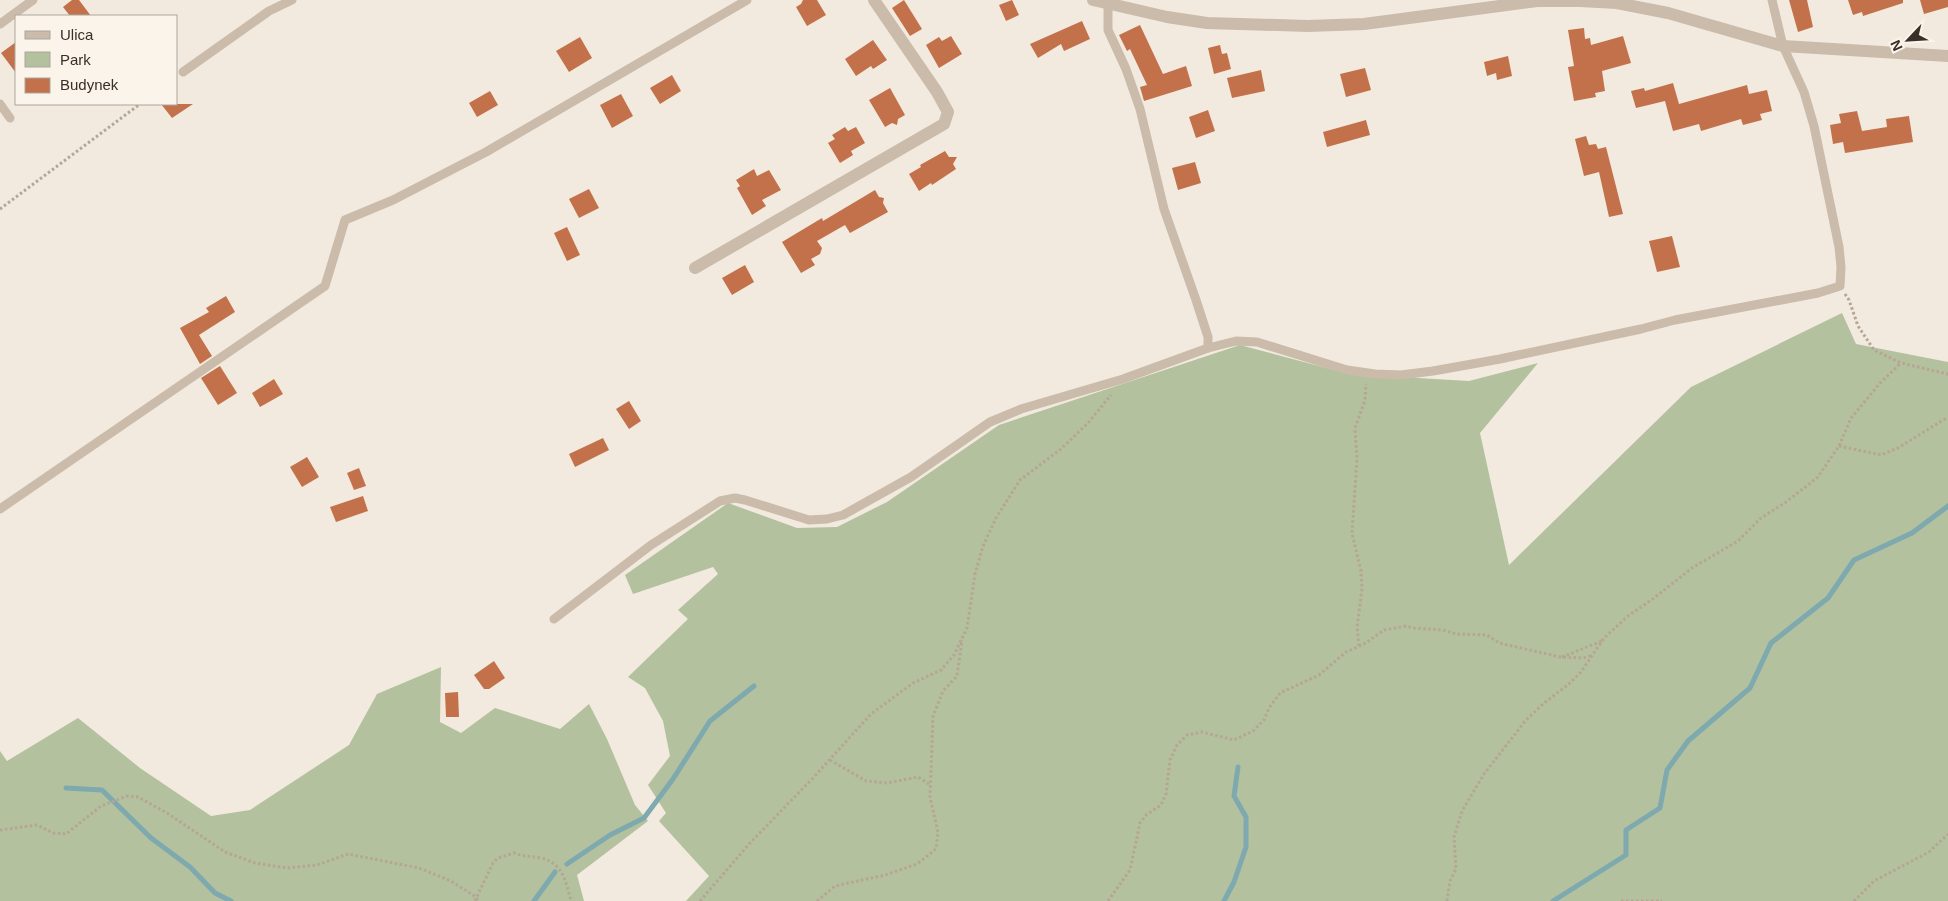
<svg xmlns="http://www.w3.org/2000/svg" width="1948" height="901" font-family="Helvetica,sans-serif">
<rect width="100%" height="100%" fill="#f2eade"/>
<!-- green -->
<g fill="#b3c19e">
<polygon points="1842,313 1856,344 1948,362 1948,901 686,901 709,876 659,821 666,813 648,785 670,756 663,721 645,688 628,677 688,619 678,610 718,574 713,567 633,594 625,575 728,503 797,528 837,527 887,502 999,425 1240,345 1349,374 1469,381 1538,363 1480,433 1509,565 1691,387"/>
<polygon points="441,667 440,722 461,733 495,708 560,729 589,704 607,739 635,805 648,821 577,875 584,901 0,901 0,751 7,761 78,718 140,768 211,816 250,810 349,745 377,694"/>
</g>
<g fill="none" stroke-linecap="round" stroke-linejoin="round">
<!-- stream -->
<g stroke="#7ea9af" stroke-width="5">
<polyline points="66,788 102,790 151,838 190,867 215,893 231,901"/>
<polyline points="567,864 610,835 644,818 673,779 710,721 754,686"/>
<polyline points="534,901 555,872"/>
<polyline points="1224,901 1234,882 1246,847 1246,817 1234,796 1238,767"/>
<polyline points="1553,901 1626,855 1626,830 1660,808 1667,770 1688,741 1750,688 1771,643 1828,598 1854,560 1912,533 1948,506"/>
</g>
</g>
<!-- building -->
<g fill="#c3714b">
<polygon points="72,0 79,0 91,16 70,16 63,7"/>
<polygon points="803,0 817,0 826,15 807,26 796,7 801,4"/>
<polygon points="904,0 922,29 910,36 892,8"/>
<polygon points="1012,0 1019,15 1006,21 999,5"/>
<polygon points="1789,0 1807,0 1813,27 1798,32"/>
<polygon points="1848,0 1903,0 1903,3 1863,16 1862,12 1853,15"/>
<polygon points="1920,0 1948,0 1948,7 1924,14"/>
<polygon points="1082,21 1090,39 1064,51 1061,44 1038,58 1030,44"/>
<polygon points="1140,25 1163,74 1186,66 1192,86 1144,101 1140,87 1147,85 1130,49 1127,51 1119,35"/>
<polygon points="1584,28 1585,39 1590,38 1591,45 1623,36 1631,63 1602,71 1605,91 1595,93 1596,97 1574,101 1568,67 1574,66 1568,30"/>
<polygon points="951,36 962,54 939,68 926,45 939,37 942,41"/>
<polygon points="580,37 592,58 569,72 556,51"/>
<polygon points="873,40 887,60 873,69 871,66 856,76 845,59"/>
<polygon points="16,42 16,73 1,53"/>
<polygon points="1220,45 1222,54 1227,53 1231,69 1214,74 1208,48"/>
<polygon points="1508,56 1512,76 1497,80 1496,73 1487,76 1484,62"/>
<polygon points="1365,68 1371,90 1346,97 1340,74"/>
<polygon points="1261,70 1265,91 1232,98 1227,78"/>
<polygon points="672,75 681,91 660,104 650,88"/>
<polygon points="1673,83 1679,104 1747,85 1749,94 1767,90 1772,111 1760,114 1762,120 1743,125 1741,119 1701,131 1699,124 1673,131 1665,101 1636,108 1631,91 1644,88 1645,91"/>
<polygon points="890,88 905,115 898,119 897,125 892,123 885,127 869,100"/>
<polygon points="490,91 498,105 477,117 469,103"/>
<polygon points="621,94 633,116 612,128 600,105"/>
<polygon points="161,104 193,104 172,118"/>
<polygon points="1208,110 1215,131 1196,138 1189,117"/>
<polygon points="1857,111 1862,131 1887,127 1886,119 1909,116 1913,142 1845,153 1843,142 1833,144 1830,125 1841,123 1839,114"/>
<polygon points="1366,120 1370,135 1327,147 1323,132"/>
<polygon points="845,127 848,131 856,127 865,143 851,151 853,155 840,163 828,143 835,139 832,135"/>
<polygon points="1586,136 1589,145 1596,144 1598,149 1606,147 1623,214 1609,217 1599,172 1584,176 1575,139"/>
<polygon points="945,151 949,157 957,157 953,164 956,169 932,185 931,183 919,191 909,174 921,167 920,165"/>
<polygon points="1195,162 1201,183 1178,190 1172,168"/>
<polygon points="754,169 757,176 769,170 781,190 762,200 766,206 752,215 737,188 740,186 736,180"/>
<polygon points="589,189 599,208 579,218 569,199"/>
<polygon points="875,190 879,197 884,198 883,203 888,212 850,233 845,225 817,241 822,248 820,254 811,259 815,265 801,273 782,242 822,218 823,221"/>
<polygon points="567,227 580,255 567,261 554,233"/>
<polygon points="1672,236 1680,267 1657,272 1649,241"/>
<polygon points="745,265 754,282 732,295 722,278"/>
<polygon points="226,296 235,312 199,335 212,356 200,364 180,328 209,312 206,308"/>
<polygon points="220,366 237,393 218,405 201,378"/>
<polygon points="274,379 283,394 260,407 252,393"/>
<polygon points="629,401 641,421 629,429 616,409"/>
<polygon points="603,438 609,450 575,467 569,454"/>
<polygon points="307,457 319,477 302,487 290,467"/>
<polygon points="359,468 366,486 354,490 347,473"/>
<polygon points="363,496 368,511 336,522 330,507"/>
<polygon points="494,661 505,678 489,689 484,689 474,675"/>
<polygon points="458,692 459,717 446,717 445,693"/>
</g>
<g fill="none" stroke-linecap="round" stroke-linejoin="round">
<!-- path -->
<g stroke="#b6a594" stroke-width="3" stroke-dasharray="2.5 2.5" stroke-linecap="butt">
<polyline points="0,209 140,104"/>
<polyline points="1845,294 1849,300 1858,326 1874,350 1901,363 1948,374"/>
<polyline points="1839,446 1881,455 1898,448 1948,417"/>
<polyline points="1359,646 1357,627 1362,589 1361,571 1352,533 1357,459 1355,428 1365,400 1366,384"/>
<polyline points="1562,657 1602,641"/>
<polyline points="830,760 866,781 887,783 918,777 929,784"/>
<polyline points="0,830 37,825 53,833 66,834 101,806 127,796 138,797 167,813 225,852 255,863 287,868 317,865 348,854 419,868 451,881 476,897 478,901"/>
<path d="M475,901L493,863L498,858L514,853C524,857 530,856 541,858C563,863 566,882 571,901"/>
<polyline points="700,901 750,843 813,778 871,714 913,683 941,670 954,655 967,628 975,574 983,546 996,518 1020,480 1061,449 1088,423 1111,395"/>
<polyline points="817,901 835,886 885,875 917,864 936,849 938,832 930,797 933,716 943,691 957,676 962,640"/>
<polyline points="1108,901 1130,870 1140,823 1146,815 1161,805 1166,794 1170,760 1177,745 1187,735 1202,732 1234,740 1253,731 1264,720 1269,708 1280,693 1319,675 1346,652 1366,643 1384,630 1406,626 1414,628 1443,630 1456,634 1487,635 1499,643 1560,657 1583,658 1593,655"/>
<polyline points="1447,901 1450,881 1456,869 1454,837 1462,811 1484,774 1526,720 1543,704 1570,683 1581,672 1604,638 1628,616 1654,598 1692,568 1738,541 1761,518 1786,502 1817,478 1839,446 1851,418 1881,382 1901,363"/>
<polyline points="1621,901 1662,901"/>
<polyline points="1854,901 1874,881 1929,852 1948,834"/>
</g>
<!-- lane -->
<g stroke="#cabbaa" stroke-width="9">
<polyline points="0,24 33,0"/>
<polyline points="183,72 269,11 292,0"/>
<polyline points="0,104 10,118"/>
<polyline points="1208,348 1236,341 1257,342 1347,370 1375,374 1401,375 1433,371 1500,359 1641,329 1675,320 1818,293 1840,286 1841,267 1839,247 1814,126 1804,92 1783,46 1772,0"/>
<polyline points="0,509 325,286 345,220 393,200 486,152 747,0"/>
<polyline points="554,619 651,545 720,501 735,498 745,500 809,520 827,519 843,515 911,477 990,422 1021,409 1123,379 1208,348 1208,337 1196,300 1164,209 1140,109 1126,69 1108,30 1108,3"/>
</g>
<!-- street -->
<g stroke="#cabbaa" stroke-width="12">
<polyline points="1093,0 1167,17 1207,23 1308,26 1364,24 1537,1 1580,1 1617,3 1668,13 1783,46 1948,56"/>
<polyline points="695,268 944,124 948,112 937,92 874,0"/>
</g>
</g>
<!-- legend -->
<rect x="15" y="15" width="162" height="90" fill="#faf4eb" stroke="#aca59d"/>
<rect x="25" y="31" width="25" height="8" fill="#cabbaa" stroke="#aca59d"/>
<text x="60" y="40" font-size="15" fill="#382f29">Ulica</text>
<rect x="25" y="52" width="25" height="15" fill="#b3c19e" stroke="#aca59d"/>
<text x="60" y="65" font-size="15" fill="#382f29">Park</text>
<rect x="25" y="78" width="25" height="15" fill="#c3714b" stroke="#aca59d"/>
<text x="60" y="90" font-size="15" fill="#382f29">Budynek</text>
<!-- north arrow -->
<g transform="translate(1908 40) rotate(245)" stroke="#faf4eb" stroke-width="4" paint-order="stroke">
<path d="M0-4L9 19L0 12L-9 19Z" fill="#382f29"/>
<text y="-8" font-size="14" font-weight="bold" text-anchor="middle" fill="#382f29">N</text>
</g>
</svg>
